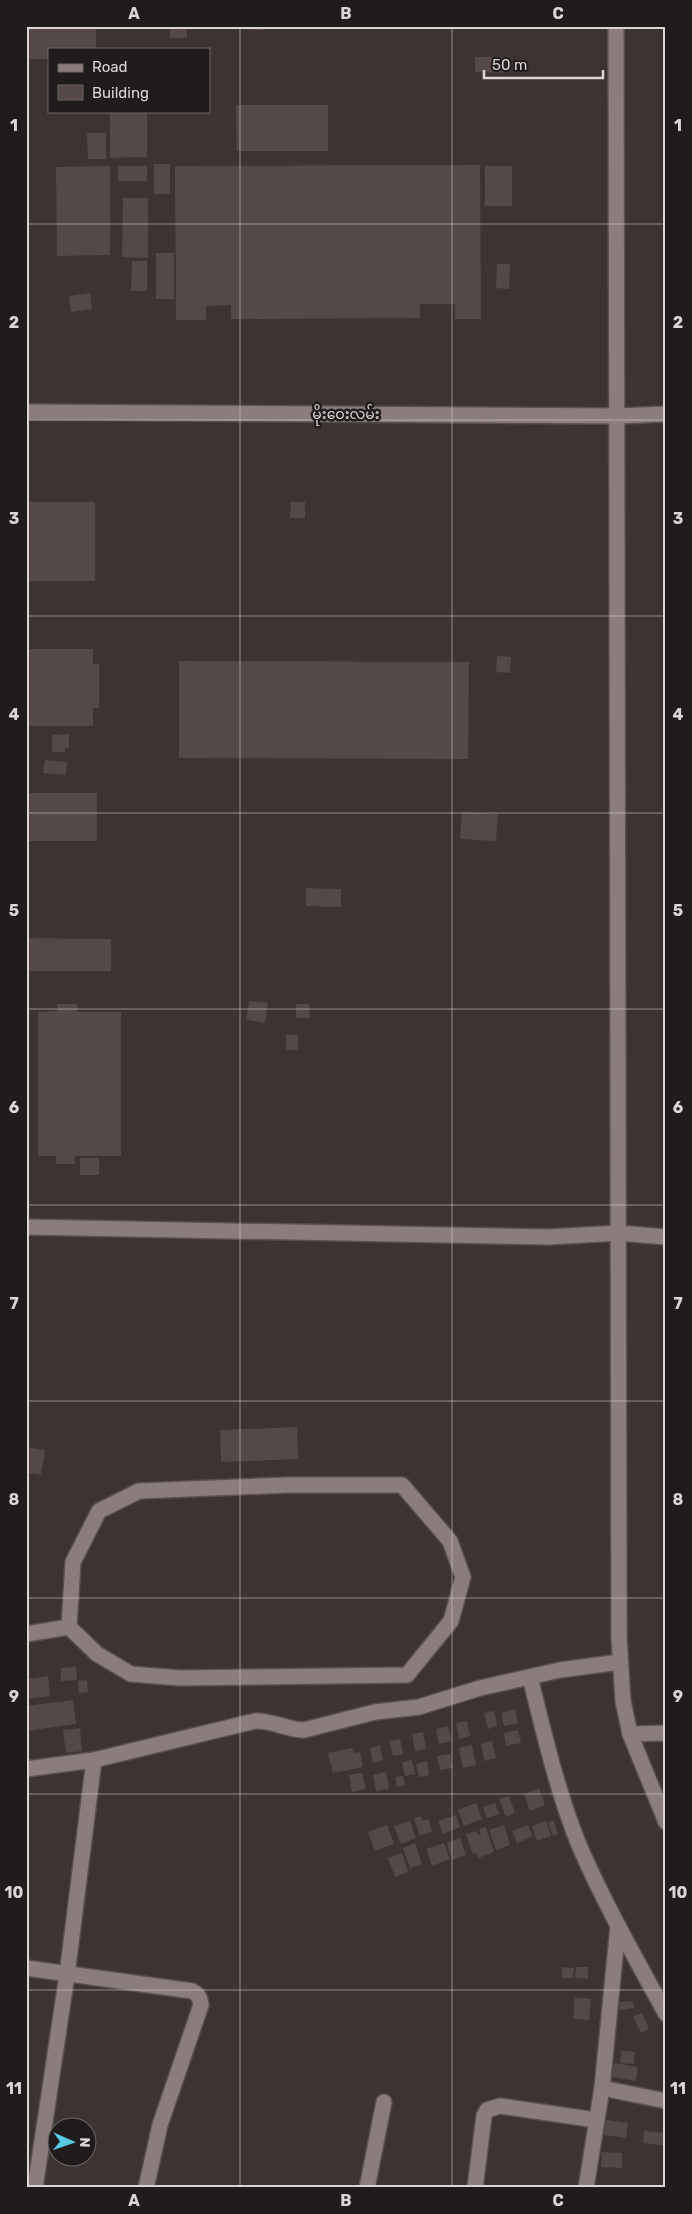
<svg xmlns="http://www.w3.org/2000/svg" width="692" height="2214" font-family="Rubik,'Noto Sans Myanmar',sans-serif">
<rect width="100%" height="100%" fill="#3e3333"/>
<!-- building -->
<g fill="#544848">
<polygon points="26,26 96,26 96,49 49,49 49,59 26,59"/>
<rect x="170" y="26" width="17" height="12"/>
<rect x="249" y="26" width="15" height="4"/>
<polygon points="475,57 505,57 505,73 475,72"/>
<polygon points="236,105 328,105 328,151 237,151"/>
<polygon points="110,111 147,111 147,157 110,158"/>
<polygon points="87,133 106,133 106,159 88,159"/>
<rect x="154" y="164" width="16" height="30"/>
<polygon points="480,165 481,319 455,319 455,304 420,304 420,318 231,319 231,305 206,306 206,320 176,320 175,166"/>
<polygon points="110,166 110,255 57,256 56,167"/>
<rect x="118" y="166" width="29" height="15"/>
<rect x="485" y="166" width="27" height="40"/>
<polygon points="123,198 148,198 148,258 122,257"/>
<rect x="156" y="253" width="18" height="46"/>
<polygon points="132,261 147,261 147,291 131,291"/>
<polygon points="497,264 510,264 509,289 496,288"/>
<polygon points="90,293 92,309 71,312 69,296"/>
<rect x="26" y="502" width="69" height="79"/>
<polygon points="291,502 305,502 305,518 290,518"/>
<polygon points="26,649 93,649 93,664 99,664 99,708 93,708 93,726 26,726"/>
<polygon points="497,656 511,657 510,673 496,672"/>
<polygon points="179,661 469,662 468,759 179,758"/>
<polygon points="69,734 69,748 65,748 65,752 52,752 52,735"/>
<polygon points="45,760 67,762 66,775 43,773"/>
<rect x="26" y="793" width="71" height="48"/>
<polygon points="462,812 498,814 496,841 460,839"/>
<polygon points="306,888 341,889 341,907 306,906"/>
<polygon points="28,938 111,939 111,971 28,971"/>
<polygon points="249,1001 268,1003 265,1023 246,1020"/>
<polygon points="57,1004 77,1004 77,1012 121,1012 121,1156 75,1156 75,1164 56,1164 56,1156 38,1156 38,1012 57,1011"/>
<polygon points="296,1004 309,1004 310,1018 296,1018"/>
<polygon points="286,1034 298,1035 298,1050 286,1050"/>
<rect x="80" y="1158" width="19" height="17"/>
<polygon points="297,1427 298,1459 221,1462 220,1430"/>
<polygon points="26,1447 45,1450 41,1475 26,1473"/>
<polygon points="76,1667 77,1680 61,1681 61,1668"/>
<polygon points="48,1676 50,1696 26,1699 26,1679"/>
<polygon points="87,1680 88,1692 79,1693 78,1681"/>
<polygon points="73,1700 76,1724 26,1731 26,1706"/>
<polygon points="515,1709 518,1723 504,1726 501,1713"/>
<polygon points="494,1711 497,1726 488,1729 484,1713"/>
<polygon points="467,1721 470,1736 459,1739 456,1723"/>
<polygon points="448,1726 452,1741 439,1744 436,1729"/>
<polygon points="80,1728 82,1751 66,1753 63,1730"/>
<polygon points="518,1730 521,1743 506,1746 504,1733"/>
<polygon points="423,1732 426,1749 415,1751 412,1734"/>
<polygon points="400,1739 403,1754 393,1756 389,1741"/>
<polygon points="492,1741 496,1758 484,1761 481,1744"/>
<polygon points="380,1745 383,1760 373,1763 370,1748"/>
<polygon points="472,1745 476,1765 463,1768 459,1748"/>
<polygon points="352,1748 354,1753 360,1752 363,1767 333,1773 328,1753"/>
<polygon points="450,1754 453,1768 440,1770 437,1756"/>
<polygon points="412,1760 415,1774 405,1776 402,1762"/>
<polygon points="427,1761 429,1775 419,1777 416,1764"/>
<polygon points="386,1772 389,1789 376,1791 373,1775"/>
<polygon points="362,1773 366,1789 352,1792 349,1775"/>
<polygon points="403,1776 405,1785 397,1787 395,1777"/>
<polygon points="539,1788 545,1805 530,1811 524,1794"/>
<polygon points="509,1796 515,1813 506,1817 499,1799"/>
<polygon points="476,1803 482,1819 464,1826 458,1810"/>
<polygon points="495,1803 499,1814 487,1818 483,1807"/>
<polygon points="456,1815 460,1827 443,1834 438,1821"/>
<polygon points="421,1816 423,1821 428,1819 432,1831 420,1836 414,1818"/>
<polygon points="553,1820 558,1834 553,1836 548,1823"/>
<polygon points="410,1821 416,1838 401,1844 394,1826"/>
<polygon points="546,1821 551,1836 537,1841 532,1826"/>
<polygon points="387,1825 394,1844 375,1851 368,1832"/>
<polygon points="504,1825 510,1845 496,1850 489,1830"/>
<polygon points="528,1825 533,1836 517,1843 512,1831"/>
<polygon points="486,1827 494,1852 478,1858 476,1853 473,1854 466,1834 476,1831 478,1835 481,1834 479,1829"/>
<polygon points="460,1838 466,1855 452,1860 447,1843"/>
<polygon points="415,1843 422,1864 410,1868 403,1848"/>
<polygon points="444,1843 450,1859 432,1866 426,1849"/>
<polygon points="402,1853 408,1872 395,1877 388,1858"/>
<polygon points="562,1967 574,1968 573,1978 562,1978"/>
<polygon points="576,1967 588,1967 588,1979 575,1978"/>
<polygon points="575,1997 591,1999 589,2020 573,2019"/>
<polygon points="633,2001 634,2008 620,2010 619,2002"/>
<polygon points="642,2013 649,2029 641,2033 633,2017"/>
<polygon points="621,2051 635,2052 634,2064 620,2063"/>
<polygon points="614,2063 638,2067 636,2081 612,2077"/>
<polygon points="606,2120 628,2123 626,2138 604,2135"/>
<polygon points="644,2131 666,2133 666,2146 643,2143"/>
<polygon points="602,2152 622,2153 622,2168 601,2167"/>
</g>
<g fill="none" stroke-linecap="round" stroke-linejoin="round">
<defs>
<g id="minor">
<polyline points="616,26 619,1637 623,1701 630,1734 666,1822"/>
<polyline points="26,412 617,416 666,414"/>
<polyline points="26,1227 549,1237 619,1233 666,1237"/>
<polygon points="288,1485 402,1485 450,1541 463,1577 451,1621 407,1675 180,1678 131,1674 97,1654 69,1627 73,1562 99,1511 139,1491"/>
<polyline points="26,1634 69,1627"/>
<path d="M530,1677C544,1733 557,1791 579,1845C604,1903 636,1959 666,2014"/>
<polyline points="630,1734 666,1733"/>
<polyline points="26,1769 94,1760"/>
<path d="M26,1968L192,1991C198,1994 200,1997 201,2005L160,2125L146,2188"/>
<polyline points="602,2088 666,2101"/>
<path d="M35,2188L67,1975L94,1760L255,1721C272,1720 287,1730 304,1730L375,1712L419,1707L480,1688L560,1670L620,1662"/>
<polyline points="367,2188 384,2102"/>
<polyline points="475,2188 484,2116 487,2110 500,2106 596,2120"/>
<polyline points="586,2188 602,2088 618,1926"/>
</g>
</defs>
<!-- minor casing -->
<use href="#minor" stroke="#584f4f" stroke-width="18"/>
<!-- minor -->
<use href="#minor" stroke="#8b7d7d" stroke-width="15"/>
</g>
<!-- grid -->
<path fill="none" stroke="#dcd5d5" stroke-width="1" stroke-opacity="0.55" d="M240,26V2188M452,26V2188M26,224H666M26,420H666M26,616H666M26,813H666M26,1009H666M26,1205H666M26,1401H666M26,1598H666M26,1794H666M26,1990H666"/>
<g text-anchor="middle" stroke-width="5" stroke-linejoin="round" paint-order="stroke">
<!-- street labels -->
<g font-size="14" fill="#dcd5d5" stroke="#211c1c">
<text x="346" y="419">မိုးဝေးလမ်း</text>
</g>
</g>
<!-- border -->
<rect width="692" height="2214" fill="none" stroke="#211c1c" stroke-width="55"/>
<!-- legend -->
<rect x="48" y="48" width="162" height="65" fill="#211c1c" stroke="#6c6666"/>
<rect x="58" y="64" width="25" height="8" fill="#8b7d7d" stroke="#6c6666"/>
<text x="92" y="72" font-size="15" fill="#dcd5d5">Road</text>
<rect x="58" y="85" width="25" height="15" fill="#544848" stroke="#6c6666"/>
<text x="92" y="98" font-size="15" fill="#dcd5d5">Building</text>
<!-- north arrow -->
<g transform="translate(72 2142) rotate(92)"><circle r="24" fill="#211c1c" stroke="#6c6666"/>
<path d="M0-4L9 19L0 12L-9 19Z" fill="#57c9e2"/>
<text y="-8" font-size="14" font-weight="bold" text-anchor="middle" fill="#dcd5d5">N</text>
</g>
<!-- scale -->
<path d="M484 70v8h119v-8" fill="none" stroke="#dcd5d5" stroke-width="2.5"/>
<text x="492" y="70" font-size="15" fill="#dcd5d5" stroke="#211c1c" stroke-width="4" paint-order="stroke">50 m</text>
<rect x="28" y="28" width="636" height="2158" fill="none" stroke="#dcd5d5" stroke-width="2"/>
<g font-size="16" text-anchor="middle" font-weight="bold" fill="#dcd5d5">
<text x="134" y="19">A</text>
<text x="346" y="19">B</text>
<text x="558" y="19">C</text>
<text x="14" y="131">1</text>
<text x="678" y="131">1</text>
<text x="14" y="328">2</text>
<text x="678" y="328">2</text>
<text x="14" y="524">3</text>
<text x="678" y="524">3</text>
<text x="14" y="720">4</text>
<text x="678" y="720">4</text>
<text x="14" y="916">5</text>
<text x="678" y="916">5</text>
<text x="14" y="1113">6</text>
<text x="678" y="1113">6</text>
<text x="14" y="1309">7</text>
<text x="678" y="1309">7</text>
<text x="14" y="1505">8</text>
<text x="678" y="1505">8</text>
<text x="14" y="1702">9</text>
<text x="678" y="1702">9</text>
<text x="14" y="1898">10</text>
<text x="678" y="1898">10</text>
<text x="14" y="2094">11</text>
<text x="678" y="2094">11</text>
<text x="134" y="2206">A</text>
<text x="346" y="2206">B</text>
<text x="558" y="2206">C</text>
</g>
</svg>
